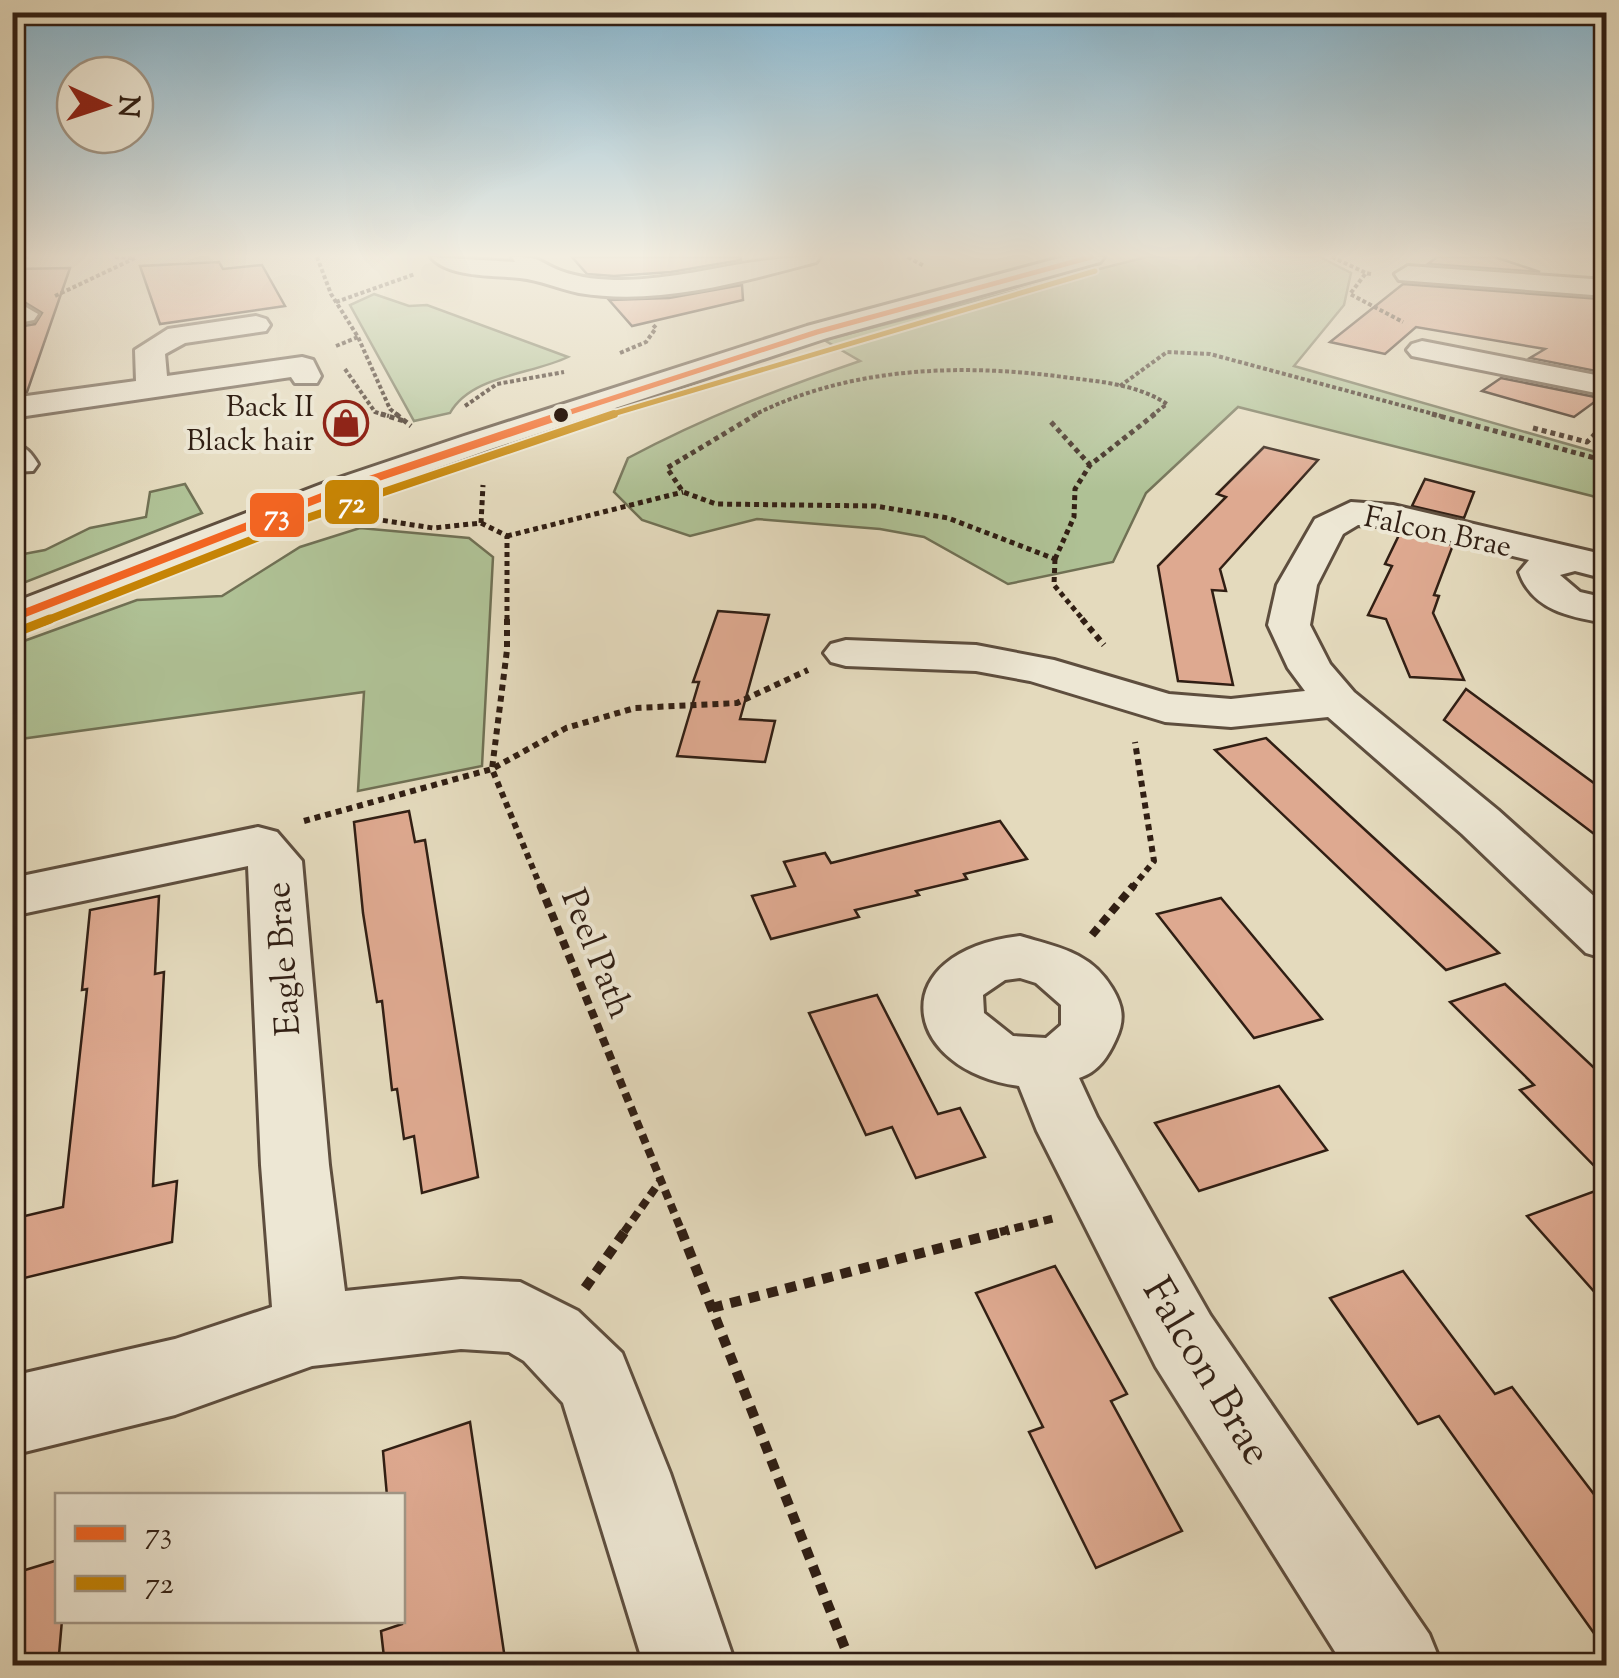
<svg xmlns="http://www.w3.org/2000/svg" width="1619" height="1678" font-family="'Sorts Mill Goudy',serif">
<rect width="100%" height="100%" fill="#e4dabd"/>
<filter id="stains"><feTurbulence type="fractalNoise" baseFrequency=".002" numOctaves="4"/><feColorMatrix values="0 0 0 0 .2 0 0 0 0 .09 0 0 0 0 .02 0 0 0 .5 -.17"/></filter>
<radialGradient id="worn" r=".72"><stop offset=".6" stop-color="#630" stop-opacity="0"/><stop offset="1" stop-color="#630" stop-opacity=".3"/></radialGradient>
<!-- green -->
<g fill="#afc195" stroke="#707054" stroke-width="2.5">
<path d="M1146,257H1320L1351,273L1344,305L1294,366L1606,455V503L1592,496L1238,407L1146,493L1113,562L1008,584L924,537L880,529L757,519L690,536L642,520L614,492L628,458C705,417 778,389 860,361L824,340Z"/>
<path d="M374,294L409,306L427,305L568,357C531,375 471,375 450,413L414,421L350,305Z"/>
<polygon points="185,484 202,513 13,587 13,556 45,550 90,528 146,517 150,492"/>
<polygon points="360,528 469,538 493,557 482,766 358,791 364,692 13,740 13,645 137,600 222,596 300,547"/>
</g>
<!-- building -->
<g fill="#dea990" stroke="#311f14" stroke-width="2.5">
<polygon points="572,257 741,257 741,260 671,272 614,276 587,274"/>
<polygon points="1437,257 1495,257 1540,272 1428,264"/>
<polygon points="219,262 223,269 262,265 285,306 160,324 140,266"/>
<polygon points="70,268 27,392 12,394 12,328 35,324 42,313 26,303 12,304 12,269"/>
<polygon points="1403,284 1601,299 1606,302 1606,373 1530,358 1545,349 1416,327 1385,354 1330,342"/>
<polygon points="742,285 743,300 632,326 609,300 669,298"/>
<polygon points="1501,378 1600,398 1574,417 1482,391"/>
<polygon points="1264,447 1318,460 1220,569 1226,591 1212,590 1233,685 1178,681 1158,566 1226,497 1217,494"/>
<polygon points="1425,479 1474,492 1464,518 1412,506"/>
<polygon points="1400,533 1453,545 1434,595 1439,596 1433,613 1464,680 1410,677 1386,619 1368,615 1392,566 1385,564"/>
<polygon points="718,611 769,615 740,719 775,721 765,762 677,756 699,682 693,682"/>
<polygon points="1466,689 1606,792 1606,843 1444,720"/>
<polygon points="1266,738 1350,816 1499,953 1446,970 1215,750"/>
<polygon points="409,811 415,842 425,840 478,1177 422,1193 414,1136 404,1139 397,1089 392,1090 382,1001 377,1002 363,913 354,822"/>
<polygon points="1000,821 1027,859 964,874 967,879 916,891 919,895 855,910 859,917 771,939 752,896 795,886 784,862 825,853 831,863"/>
<polygon points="159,896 155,974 164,972 153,1186 177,1181 172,1242 12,1281 12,1219 63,1207 87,989 82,990 90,910"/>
<polygon points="1221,898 1247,929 1322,1019 1254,1038 1157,914"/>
<polygon points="1505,984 1606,1079 1606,1178 1520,1090 1534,1085 1450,1002"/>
<polygon points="877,995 938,1114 960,1108 985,1157 916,1178 892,1127 866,1135 809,1013"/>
<polygon points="1279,1086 1327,1150 1199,1191 1155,1123"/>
<polygon points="1606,1187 1606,1305 1527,1216"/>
<polygon points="1055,1266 1127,1394 1111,1401 1182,1531 1096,1568 1029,1432 1043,1427 976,1293"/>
<polygon points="1403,1271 1495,1394 1512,1387 1606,1510 1606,1650 1439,1416 1418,1424 1330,1298"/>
<polygon points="470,1422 506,1666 385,1666 381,1631 402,1624 402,1496 387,1496 383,1451"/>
<polygon points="58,1560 58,1620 62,1620 58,1666 12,1666 12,1574"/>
</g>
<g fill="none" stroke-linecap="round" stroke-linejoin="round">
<defs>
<g id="minor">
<path d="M431,257L515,262L512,257C544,257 535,261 561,271C580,278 601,280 622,280C689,279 753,255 820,257L816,262C741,282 658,306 579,293C559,289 540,280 520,278C494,275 449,278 431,257Z"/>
<polygon points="1063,257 1104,257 1100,262 827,338 488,450 353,498 12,631 12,603 327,482 464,436 807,326"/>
<polygon points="1408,266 1606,280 1606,296 1399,280 1395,274"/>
<polygon points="24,306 38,314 34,320 12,324 12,308"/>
<polygon points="256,316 266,319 270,325 266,331 185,343 165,354 167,376 302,357 313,360 321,376 317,383 295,383 291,377 12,418 12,398 136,381 135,350 168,329"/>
<polygon points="1422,341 1606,377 1606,395 1412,356 1407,350 1412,344"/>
<path d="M12,443C26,446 31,453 38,464L33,471L12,472Z"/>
<path d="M1351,502L1393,505L1606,555V579L1575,571L1560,575L1580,592L1606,598V623C1570,617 1532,610 1519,572L1529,560L1393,527L1358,525L1343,534L1317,585L1310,625L1330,664L1354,692L1498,810L1606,907V959L1586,953L1462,834L1328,717L1231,727L1165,722L1030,681L976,671L846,666L831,662L824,653L831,644L846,640L976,645L1054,660L1169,694L1231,699L1305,691L1288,668L1268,625L1277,585L1315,519Z"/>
<polygon points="258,827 277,832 302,861 329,1165 345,1291 461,1279 520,1282 578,1311 622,1353 670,1473 736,1666 644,1666 563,1403 524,1361 509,1352 461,1349 312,1366 175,1415 12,1455 12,1376 175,1339 272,1307 261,1165 248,866 12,916 12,878"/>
<path d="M1020,936C1057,947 1091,952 1112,988C1123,1006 1125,1020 1116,1039C1108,1057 1098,1072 1079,1078L1097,1117L1210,1315L1429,1634L1442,1666H1344L1156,1367L1037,1131L1019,1086C901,1070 882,952 1020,936ZM1020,978L1036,983L1061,1005V1025L1046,1038L1013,1036L984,1013L983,995L1005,980Z"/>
</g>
</defs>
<!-- minor casing -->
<use href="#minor" stroke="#5e4e3e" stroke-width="6"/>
<!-- path-far4 -->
<g stroke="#311f14" stroke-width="4" stroke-dasharray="4 2.5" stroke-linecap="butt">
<polyline points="115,257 134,258"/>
<polyline points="317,257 331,294 358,337 390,409 399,416"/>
<polyline points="908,257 924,266"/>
<polyline points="1332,257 1366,273"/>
<polyline points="12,258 30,257"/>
<polyline points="1371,274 1366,273 1350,294 1403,322"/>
<polyline points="55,296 135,258"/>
<polyline points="336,302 415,274"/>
<polyline points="336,346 358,337"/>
<polyline points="620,353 646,342 656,328 652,324"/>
<polyline points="345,369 375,412 389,416"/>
<polyline points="1120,386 1167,352 1210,354 1441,416"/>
<polyline points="465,406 497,384 564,372"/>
<path d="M752,416C850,366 964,363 1071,378C1104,382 1138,385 1167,404L1151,416"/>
</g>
<!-- path-far3 -->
<g stroke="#311f14" stroke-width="5" stroke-dasharray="5 4" stroke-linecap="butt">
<polyline points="381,414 404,421"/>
<polyline points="396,414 411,426"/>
<polyline points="757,414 667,468 683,492 716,504 875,506 948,518 1055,559"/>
<polyline points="1432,414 1606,461"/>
<polyline points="1051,422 1090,465"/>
<polyline points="1533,428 1587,442 1606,423"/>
<polyline points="374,519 433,528 481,523 507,536 507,622"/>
<polyline points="481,523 483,485"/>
<polyline points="507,536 683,492"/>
<polyline points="1055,559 1054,585 1085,622"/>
<polyline points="1055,559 1074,517 1075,489 1090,465 1155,414"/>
</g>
<!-- path-far2 -->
<g stroke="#311f14" stroke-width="6" stroke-dasharray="6 5" stroke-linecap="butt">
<polyline points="507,619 507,650 492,769 541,888"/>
<polyline points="1082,619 1104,645"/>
<polyline points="304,821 492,769 566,728 635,708 737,703 808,670"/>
<polyline points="1132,888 1154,861 1135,742"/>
</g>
<!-- path-far1 -->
<g stroke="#311f14" stroke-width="8" stroke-dasharray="9 6" stroke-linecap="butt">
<polyline points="540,885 682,1232"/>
<polyline points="1092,935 1134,885"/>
<polyline points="624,1232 661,1180"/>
<polyline points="1000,1232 1055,1218"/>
</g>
<!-- path -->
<g stroke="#311f14" stroke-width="10" stroke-dasharray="11 8" stroke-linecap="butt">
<polyline points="681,1230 852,1666"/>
<polyline points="585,1288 626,1230"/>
<polyline points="712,1308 1009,1230"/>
</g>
<!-- minor -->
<use href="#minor" fill="#ede7d4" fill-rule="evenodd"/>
<defs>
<polyline id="bus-1-far1" points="558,416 817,332 1091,257"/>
<polyline id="bus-1" points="12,618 340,490 565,414"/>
<polyline id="bus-2-far2" points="606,416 1095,271"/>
<polyline id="bus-2-far1" points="43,622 307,518 614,414"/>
<polyline id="bus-2" points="17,632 50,619"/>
</defs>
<!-- bus-1-far1 casing -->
<use href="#bus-1-far1" stroke="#ede7d4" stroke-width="9"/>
<!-- bus-1 casing -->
<use href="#bus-1" stroke="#ede7d4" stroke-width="12"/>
<!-- bus-2-far2 casing -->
<use href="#bus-2-far2" stroke="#ede7d4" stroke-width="9"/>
<!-- bus-2-far1 casing -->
<use href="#bus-2-far1" stroke="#ede7d4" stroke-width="12"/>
<!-- bus-2 casing -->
<use href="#bus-2" stroke="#ede7d4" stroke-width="15"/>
<!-- bus-1-far1 -->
<use href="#bus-1-far1" stroke="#f26522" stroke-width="5"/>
<!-- bus-1 -->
<use href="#bus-1" stroke="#f26522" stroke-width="8"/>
<!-- bus-2-far2 -->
<use href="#bus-2-far2" stroke="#c68405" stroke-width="5"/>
<!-- bus-2-far1 -->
<use href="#bus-2-far1" stroke="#c68405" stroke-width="8"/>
<!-- bus-2 -->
<use href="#bus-2" stroke="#c68405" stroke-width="9"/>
</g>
<!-- sky -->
<linearGradient id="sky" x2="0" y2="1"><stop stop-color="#87b7d1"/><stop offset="0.52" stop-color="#f3eee1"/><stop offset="1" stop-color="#f3eee1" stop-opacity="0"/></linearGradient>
<rect width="1619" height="492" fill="url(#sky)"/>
<!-- icons -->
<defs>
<symbol id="shop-ring" viewBox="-11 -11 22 22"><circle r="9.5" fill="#ede7d4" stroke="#8f2418" stroke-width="1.5"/><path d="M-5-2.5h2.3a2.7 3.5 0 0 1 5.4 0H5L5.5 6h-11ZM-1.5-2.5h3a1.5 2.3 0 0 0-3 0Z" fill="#8f2418"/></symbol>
</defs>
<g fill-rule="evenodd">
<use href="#shop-ring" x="321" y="398" width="50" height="50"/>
</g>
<!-- markers -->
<circle fill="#311f14" stroke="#ede7d4" stroke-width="4" cx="561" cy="415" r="9"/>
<g text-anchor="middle" stroke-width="8" stroke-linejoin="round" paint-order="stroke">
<!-- far-poi labels -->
<g font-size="30" fill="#311f14" stroke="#ede7d4" text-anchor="end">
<text x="314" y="416">Back II<tspan x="314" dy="34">Black hair</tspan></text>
</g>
<!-- far-street labels -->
<g font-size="30" fill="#311f14" stroke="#ede7d4">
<text transform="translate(1438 531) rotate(12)" y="10">Falcon Brae</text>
</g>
<!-- street labels -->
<g font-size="35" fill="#311f14" stroke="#ede7d4">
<text transform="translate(598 953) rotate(68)" y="12">Peel Path</text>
<text transform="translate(282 959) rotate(-94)" y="12">Eagle Brae</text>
</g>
<!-- near-street labels -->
<g font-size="42" fill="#311f14" stroke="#ede7d4">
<text transform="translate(1209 1370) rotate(59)" y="15">Falcon Brae</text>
</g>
</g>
<g stroke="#ede7d4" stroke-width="4">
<rect x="323" y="478" width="58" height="48" rx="10" fill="#c68405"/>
<rect x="248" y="491" width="58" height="48" rx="10" fill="#f26522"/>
</g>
<g font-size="28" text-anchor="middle" font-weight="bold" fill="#fff">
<text x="352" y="512">72</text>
<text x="277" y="524">73</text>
</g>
<!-- margin -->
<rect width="1619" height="1678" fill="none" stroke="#e4dabd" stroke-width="50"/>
<rect x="15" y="15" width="1589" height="1648" fill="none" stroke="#311f14" stroke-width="5"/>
<rect x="25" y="25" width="1569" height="1628" fill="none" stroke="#311f14" stroke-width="2.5"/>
<!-- legend -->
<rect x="55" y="1493" width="350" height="130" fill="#ede7d4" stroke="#a29787" stroke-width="2.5"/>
<rect x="75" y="1526" width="50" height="15" fill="#f26522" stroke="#a29787" stroke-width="2.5"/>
<text x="145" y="1543" font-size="30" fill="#311f14">73</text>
<rect x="75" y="1576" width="50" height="15" fill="#c68405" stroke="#a29787" stroke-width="2.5"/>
<text x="145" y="1593" font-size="30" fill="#311f14">72</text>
<!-- north arrow -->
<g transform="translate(105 105) rotate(93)"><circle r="48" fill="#ede7d4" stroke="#a29787" stroke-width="2.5"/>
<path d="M0-8L18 38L0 25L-18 38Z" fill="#8f2418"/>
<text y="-15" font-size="28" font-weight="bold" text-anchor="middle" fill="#311f14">N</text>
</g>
<rect width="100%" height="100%" filter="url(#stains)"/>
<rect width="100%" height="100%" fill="url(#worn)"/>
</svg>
